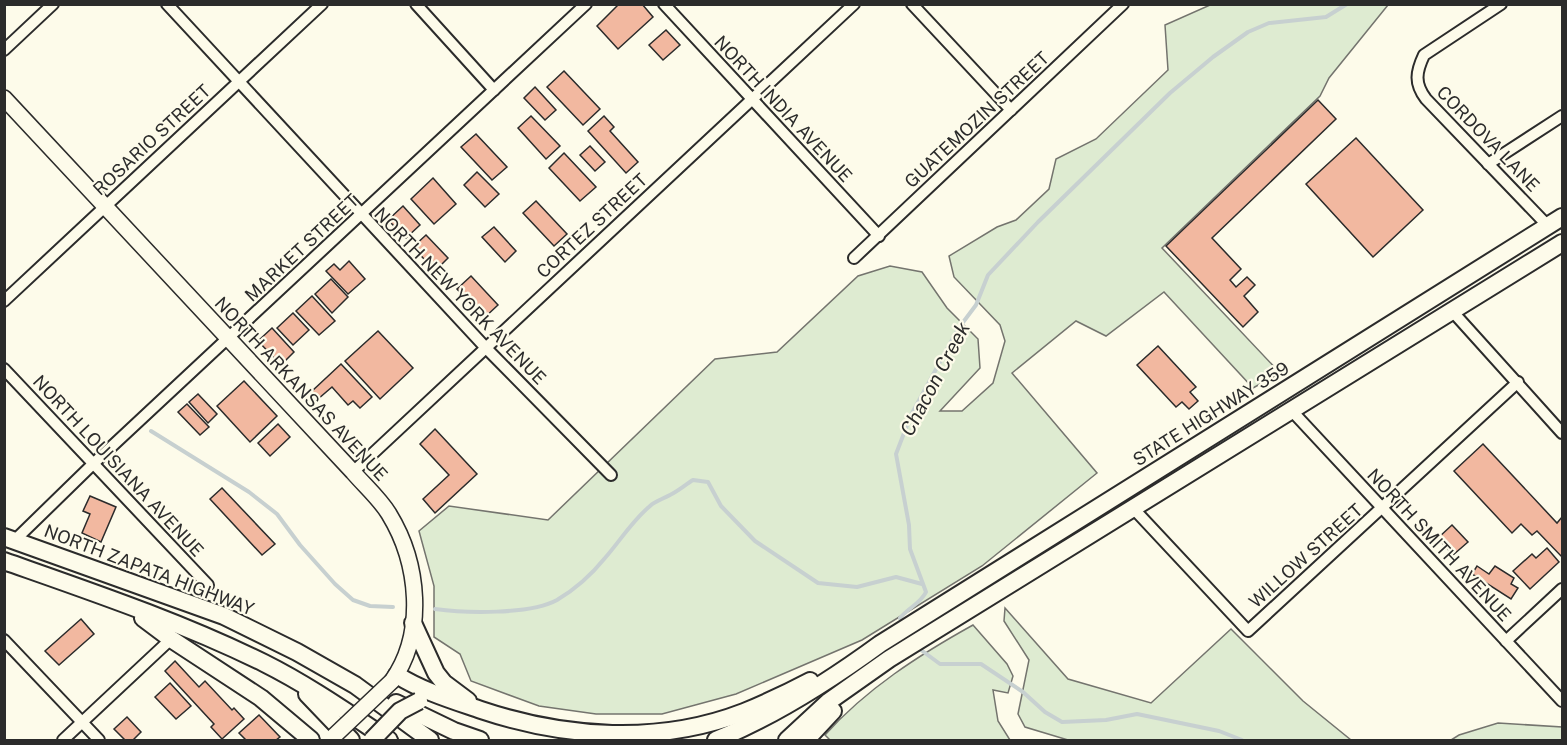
<svg xmlns="http://www.w3.org/2000/svg" width="1567" height="745" font-family="'Public Sans',sans-serif">
<rect width="100%" height="100%" fill="#fdfbea"/>
<!-- green -->
<g fill="#deebd1" stroke="#74746e" stroke-width="1.5">
<polygon points="1210,5 1388,5 1329,78 1320,96 1162,248 1280,373 1253,388 1164,292 1106,336 1076,321 1012,373 1097,473 982,566 862,640 736,694 662,714 596,714 539,706 471,681 460,654 434,637 434,586 419,531 449,506 548,520 715,359 777,352 858,276 890,266 922,272 947,308 978,339 980,368 940,411 962,411 993,383 1005,341 1000,325 954,277 949,256 997,227 1016,220 1049,189 1056,159 1096,139 1168,70 1165,25"/>
<polygon points="1005,608 1068,679 1151,703 1231,629 1303,701 1351,740 1068,740 1025,727 1018,714 1029,660 1004,621"/>
<path d="M973,625L1007,664L1013,676L1008,693L993,690L998,721L1010,740H830L825,735C866,689 919,655 973,625Z"/>
<polygon points="1498,723 1562,727 1562,740 1451,740 1459,735"/>
</g>
<g fill="none" stroke-linecap="round" stroke-linejoin="round">
<!-- stream -->
<g stroke="#c7d0d0" stroke-width="4">
<polyline points="151,431 249,492 277,514 300,545 335,584 353,600 370,606 393,607"/>
<path d="M435,609C464,613 530,615 557,600C574,590 592,574 605,558C620,541 632,521 650,506C655,501 663,499 670,495C678,491 685,485 693,480L708,482L721,506L755,541L818,583L857,587L896,577L922,584"/>
<path d="M903,626L900,618C908,608 921,603 926,592L910,549L909,525L896,454L911,415L958,329L976,305L988,275L1038,222L1170,93L1213,57L1248,32L1269,23L1326,17L1347,4"/>
<polyline points="917,647 940,664 981,664 1023,692 1045,712 1062,722 1106,720 1137,714 1219,731 1242,740"/>
</g>
</g>
<!-- building -->
<g fill="#f2b8a0" stroke="#2b2b2b" stroke-width="1.5">
<polygon points="619,4 642,4 653,17 618,49 597,26"/>
<polygon points="666,30 680,45 663,60 649,45"/>
<polygon points="564,71 600,109 583,125 547,87"/>
<polygon points="535,87 556,110 545,120 524,98"/>
<polygon points="1318,100 1336,119 1212,238 1241,269 1230,280 1236,287 1247,277 1255,285 1244,296 1258,312 1243,327 1166,246"/>
<polygon points="531,116 560,146 546,159 518,128"/>
<polygon points="604,116 614,127 610,131 638,162 626,173 588,131"/>
<polygon points="476,134 507,167 492,180 461,147"/>
<polygon points="1356,138 1423,210 1373,257 1306,184"/>
<polygon points="590,146 605,162 595,171 580,155"/>
<polygon points="564,153 596,187 580,201 549,168"/>
<polygon points="477,172 499,194 485,207 464,185"/>
<polygon points="433,178 456,204 434,224 411,199"/>
<polygon points="536,201 567,234 554,246 523,213"/>
<polygon points="403,206 420,225 406,238 388,220"/>
<polygon points="494,227 516,251 505,262 482,237"/>
<polygon points="426,235 448,258 435,271 413,247"/>
<polygon points="349,261 365,279 348,294 326,271 334,264 340,270"/>
<polygon points="471,276 498,305 484,318 457,289"/>
<polygon points="331,279 348,297 332,313 315,294"/>
<polygon points="312,296 335,321 319,335 296,311"/>
<polygon points="293,313 309,330 293,345 277,328"/>
<polygon points="272,328 294,352 281,365 258,341"/>
<polygon points="378,331 413,368 380,399 345,361"/>
<polygon points="1158,346 1196,387 1190,392 1198,401 1189,409 1182,402 1176,407 1137,365"/>
<polygon points="341,364 372,397 360,408 353,401 348,405 332,387 318,399 311,392"/>
<polygon points="244,381 277,416 250,442 217,406"/>
<polygon points="198,394 217,414 208,423 189,402"/>
<polygon points="187,404 209,427 200,435 178,412"/>
<polygon points="278,424 290,437 270,456 258,443"/>
<polygon points="435,429 477,474 435,513 423,499 449,475 420,444"/>
<polygon points="1483,444 1557,523 1562,517 1562,557 1537,531 1532,535 1521,524 1512,533 1454,471"/>
<polygon points="222,488 275,544 262,555 210,499"/>
<polygon points="90,496 116,507 101,542 82,533 90,514 83,511"/>
<polygon points="1452,525 1468,542 1453,555 1438,538"/>
<polygon points="1547,548 1559,562 1530,589 1513,571 1532,554 1536,558"/>
<polygon points="1477,566 1489,574 1495,566 1514,578 1511,584 1518,588 1511,599 1472,574"/>
<polygon points="81,619 94,634 59,665 45,651"/>
<polygon points="175,661 199,687 205,681 232,710 234,708 244,719 222,739 211,727 214,724 165,671"/>
<polygon points="170,683 191,706 176,719 155,697"/>
<polygon points="259,715 280,737 276,740 246,740 239,733"/>
<polygon points="127,717 141,732 133,740 125,740 114,729"/>
</g>
<g fill="none" stroke-linecap="round" stroke-linejoin="round">
<defs>
<g id="street">
<polyline points="167,4 486,348 611,475"/>
<polyline points="416,4 494,90"/>
<polyline points="664,4 879,236"/>
<polyline points="912,4 1011,110"/>
<path d="M1501,4L1424,55C1416,72 1414,83 1426,99L1548,226"/>
<polyline points="4,50 53,4"/>
<polyline points="1488,164 1562,116"/>
<polyline points="854,258 1123,4"/>
<polyline points="4,301 322,4"/>
<polyline points="1453,312 1562,433"/>
<polyline points="4,369 208,585"/>
<polyline points="1292,411 1562,701"/>
<polyline points="353,472 854,4"/>
<polyline points="1133,508 1248,631 1518,382"/>
<polyline points="14,541 94,463 586,4"/>
<polyline points="4,640 99,740"/>
<polyline points="1506,641 1562,589"/>
<polyline points="63,740 171,639"/>
</g>
<path id="secondary" d="M4,98L353,472C365,486 380,499 389,514C419,563 426,633 392,681"/>
<g id="primary">
<polyline points="4,537 224,616 297,652 355,685 430,740"/>
<path d="M4,561C92,592 181,622 264,663C308,685 348,713 389,740"/>
<polyline points="143,618 171,639 261,698 311,740"/>
<polyline points="413,623 436,673 444,683 468,701"/>
<path d="M397,675C422,691 452,700 481,710C565,738 659,745 744,712C766,703 789,692 810,681"/>
<polyline points="307,694 351,740"/>
<polyline points="396,703 454,731 480,740"/>
<path d="M716,740C775,716 828,682 880,644L1562,217"/>
<polyline points="787,740 828,702 889,659 1562,243"/>
<polyline points="806,740 833,711"/>
</g>
</defs>
<!-- street casing -->
<use href="#street" stroke="#2b2b2b" stroke-width="14"/>
<!-- secondary casing -->
<use href="#secondary" stroke="#2b2b2b" stroke-width="18"/>
<!-- primary casing -->
<use href="#primary" stroke="#2b2b2b" stroke-width="20"/>
<!-- street -->
<use href="#street" stroke="#fdfbea" stroke-width="10"/>
<!-- secondary -->
<use href="#secondary" stroke="#fdfbea" stroke-width="15"/>
<!-- primary -->
<use href="#primary" stroke="#fdfbea" stroke-width="16"/>
<defs>
<polyline id="secondary-bridge" points="334,736 392,681"/>
<polyline id="primary-bridge" points="372,740 400,711 419,701"/>
</defs>
<!-- secondary-bridge casing -->
<use href="#secondary-bridge" stroke="#2b2b2b" stroke-width="18" stroke-linecap="butt"/>
<!-- primary-bridge casing -->
<use href="#primary-bridge" stroke="#2b2b2b" stroke-width="20" stroke-linecap="butt"/>
<!-- secondary-bridge -->
<use href="#secondary-bridge" stroke="#fdfbea" stroke-width="15"/>
<!-- primary-bridge -->
<use href="#primary-bridge" stroke="#fdfbea" stroke-width="16"/>
</g>
<g text-anchor="middle" stroke-width="4.5" stroke-linejoin="round" paint-order="stroke">
<!-- street labels -->
<g font-size="18" fill="#2b2b2b" stroke="#fdfbea">
<text transform="translate(783 109) rotate(47)" y="6">NORTH INDIA AVENUE</text>
<text transform="translate(977 120) rotate(-43)" y="6">GUATEMOZIN STREET</text>
<text transform="translate(1488 139) rotate(46)" y="6">CORDOVA LANE</text>
<text transform="translate(152 140) rotate(-43)" y="6">ROSARIO STREET</text>
<text transform="translate(592 226) rotate(-43)" y="6">CORTEZ STREET</text>
<text transform="translate(302 248) rotate(-43)" y="6">MARKET STREET</text>
<text transform="translate(460 296) rotate(46)" y="6">NORTH NEW YORK AVENUE</text>
<text transform="translate(301 389) rotate(47)" y="6">NORTH ARKANSAS AVENUE</text>
<text transform="translate(1211 414) rotate(-32)" y="6">STATE HIGHWAY 359</text>
<text transform="translate(118 466) rotate(47)" y="6">NORTH LOUISIANA AVENUE</text>
<text transform="translate(1439 545) rotate(47)" y="6">NORTH SMITH AVENUE</text>
<text transform="translate(1306 556) rotate(-42)" y="6">WILLOW STREET</text>
<text transform="translate(149 570) rotate(21)" y="6">NORTH ZAPATA HIGHWAY</text>
</g>
<!-- water labels -->
<g font-size="20" font-style="italic" fill="#2b2b2b" stroke="#fdfbea">
<text transform="translate(935 379) rotate(-62)" y="7">Chacon Creek</text>
</g>
</g>
<!-- border -->
<rect width="1567" height="745" fill="none" stroke="#2b2b2b" stroke-width="12"/>
</svg>
